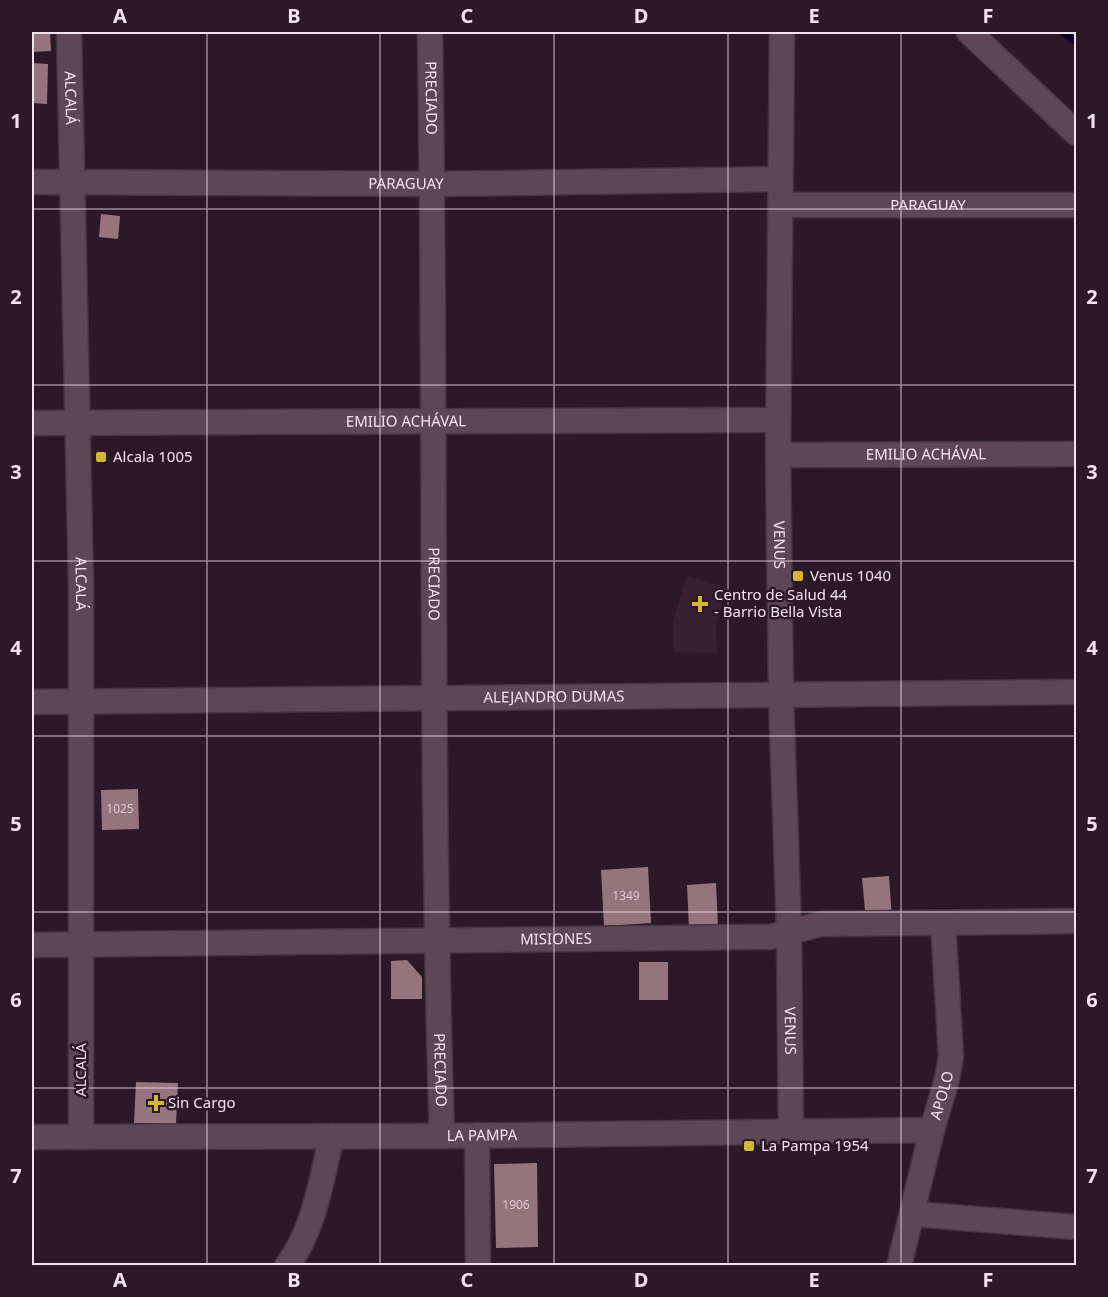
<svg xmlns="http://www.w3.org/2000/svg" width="1108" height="1297" font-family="'Noto Sans',sans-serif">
<rect width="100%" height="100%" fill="#2c1827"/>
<!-- built -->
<polygon fill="#391f32" points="687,576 727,587 716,624 717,653 673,652 673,621"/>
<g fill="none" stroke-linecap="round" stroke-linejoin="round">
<!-- stream -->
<polyline stroke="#0c002a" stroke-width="7" points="1062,32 1076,42"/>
</g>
<!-- building -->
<g fill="#95757d">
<polygon points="32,32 50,32 51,51 32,52"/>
<polygon points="32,63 48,64 47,104 32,103"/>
<polygon points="101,214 120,216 118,239 99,237"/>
<polygon points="138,789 139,829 102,830 101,790"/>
<polygon points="648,867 651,923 604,926 601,870"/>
<polygon points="889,876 892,919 866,921 862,878"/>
<polygon points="716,883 718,927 689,929 687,885"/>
<polygon points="407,960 422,977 422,999 391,999 391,961"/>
<rect x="639" y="962" width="29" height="38"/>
<polygon points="136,1082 178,1083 176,1124 134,1123"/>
<polygon points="537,1163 538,1247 496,1248 494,1164"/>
</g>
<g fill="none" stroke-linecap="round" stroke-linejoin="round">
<defs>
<g id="minor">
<path id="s1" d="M69,32L81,585V1137"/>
<path id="s2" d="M430,32C436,400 430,768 442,1136"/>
<path id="s3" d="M782,32L778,455L781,695L789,931L791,1131"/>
<polyline points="969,32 1076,133"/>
<path id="s4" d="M32,182L433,184L780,179"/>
<path id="s5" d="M780,205H1076"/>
<path id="s6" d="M32,423L778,420"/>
<path id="s7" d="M778,455L1076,454"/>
<path id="s8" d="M32,702L1076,692"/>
<path id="s9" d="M32,945L752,937H770L821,924L1076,921"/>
<polyline points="477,1135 478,1266"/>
<path id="s10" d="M32,1137L442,1136L932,1130"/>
<polyline points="913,1214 1076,1227"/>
<path d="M287,1266C315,1229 321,1180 332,1136"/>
<path id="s11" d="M899,1266L932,1130L947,1079L951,1056L943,923"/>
</g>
</defs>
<!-- minor casing -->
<use href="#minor" stroke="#453541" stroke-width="27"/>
<!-- minor -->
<use href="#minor" stroke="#5d4656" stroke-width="24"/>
</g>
<!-- grid -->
<path fill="none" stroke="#f2e3ed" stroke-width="1.5" stroke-opacity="0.55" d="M207,32V1266M380,32V1266M554,32V1266M728,32V1266M901,32V1266M32,209H1076M32,385H1076M32,561H1076M32,736H1076M32,912H1076M32,1088H1076"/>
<!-- markers -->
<g fill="#d2b736" stroke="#2c1827" stroke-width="2">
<rect x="95" y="451" width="12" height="12" rx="3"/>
<rect x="792" y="570" width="12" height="12" rx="3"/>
<path d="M697 595h6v6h6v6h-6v6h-6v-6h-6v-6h6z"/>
<path d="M153 1094h6v6h6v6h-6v6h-6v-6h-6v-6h6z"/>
<rect x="743" y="1140" width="12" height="12" rx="3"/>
</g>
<g text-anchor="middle" stroke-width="5" stroke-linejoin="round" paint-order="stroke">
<!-- number labels -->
<g font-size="12" fill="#dbc8d1">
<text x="120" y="813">1025</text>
<text x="626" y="900">1349</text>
<text x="516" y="1209">1906</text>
</g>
<!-- street labels -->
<g font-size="15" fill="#f2e3ed" stroke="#2c1827">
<text dy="5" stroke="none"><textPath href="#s1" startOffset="66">ALCALÁ</textPath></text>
<text dy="5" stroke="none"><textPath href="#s2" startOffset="66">PRECIADO</textPath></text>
<text dy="5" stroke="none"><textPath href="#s4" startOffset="374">PARAGUAY</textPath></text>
<text dy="5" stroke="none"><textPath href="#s5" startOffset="148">PARAGUAY</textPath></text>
<text dy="5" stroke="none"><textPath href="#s6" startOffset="374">EMILIO ACHÁVAL</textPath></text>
<text dy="5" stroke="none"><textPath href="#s7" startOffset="148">EMILIO ACHÁVAL</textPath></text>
<text dy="5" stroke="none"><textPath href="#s3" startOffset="513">VENUS</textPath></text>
<text dy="5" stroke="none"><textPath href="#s1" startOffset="552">ALCALÁ</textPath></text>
<text dy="5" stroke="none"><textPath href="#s2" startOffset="552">PRECIADO</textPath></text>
<text dy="5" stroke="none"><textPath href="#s8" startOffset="522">ALEJANDRO DUMAS</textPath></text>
<text dy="5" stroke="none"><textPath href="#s9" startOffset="524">MISIONES</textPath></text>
<text dy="5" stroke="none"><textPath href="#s3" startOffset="999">VENUS</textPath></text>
<text transform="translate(81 1070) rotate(-90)" y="5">ALCALÁ</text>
<text dy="5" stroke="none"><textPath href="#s2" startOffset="1038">PRECIADO</textPath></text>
<text dy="5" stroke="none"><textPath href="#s11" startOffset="176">APOLO</textPath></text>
<text dy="5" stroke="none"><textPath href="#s10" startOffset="450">LA PAMPA</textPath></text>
</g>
<!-- poi labels -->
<g font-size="15" fill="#f2e3ed" stroke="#2c1827" text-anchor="start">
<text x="113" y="462">Alcala 1005</text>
<text x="810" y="581">Venus 1040</text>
<text x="714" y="600">Centro de Salud 44<tspan x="714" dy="17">- Barrio Bella Vista</tspan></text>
<text x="168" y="1108">Sin Cargo</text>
<text x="761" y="1151">La Pampa 1954</text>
</g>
</g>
<!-- border -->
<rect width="1108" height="1297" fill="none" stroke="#2c1827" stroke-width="66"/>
<rect x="33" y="33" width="1042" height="1231" fill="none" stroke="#f2e3ed" stroke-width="2"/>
<g font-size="20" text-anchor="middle" font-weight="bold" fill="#f2e3ed">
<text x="120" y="23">A</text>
<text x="294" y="23">B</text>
<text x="467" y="23">C</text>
<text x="641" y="23">D</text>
<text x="814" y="23">E</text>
<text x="988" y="23">F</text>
<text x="16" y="128">1</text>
<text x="1092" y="128">1</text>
<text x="16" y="304">2</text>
<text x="1092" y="304">2</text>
<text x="16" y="479">3</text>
<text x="1092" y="479">3</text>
<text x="16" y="655">4</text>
<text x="1092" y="655">4</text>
<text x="16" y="831">5</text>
<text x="1092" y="831">5</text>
<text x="16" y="1007">6</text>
<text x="1092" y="1007">6</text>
<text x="16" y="1183">7</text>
<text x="1092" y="1183">7</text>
<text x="120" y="1287">A</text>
<text x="294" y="1287">B</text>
<text x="467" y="1287">C</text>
<text x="641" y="1287">D</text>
<text x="814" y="1287">E</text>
<text x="988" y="1287">F</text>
</g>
</svg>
